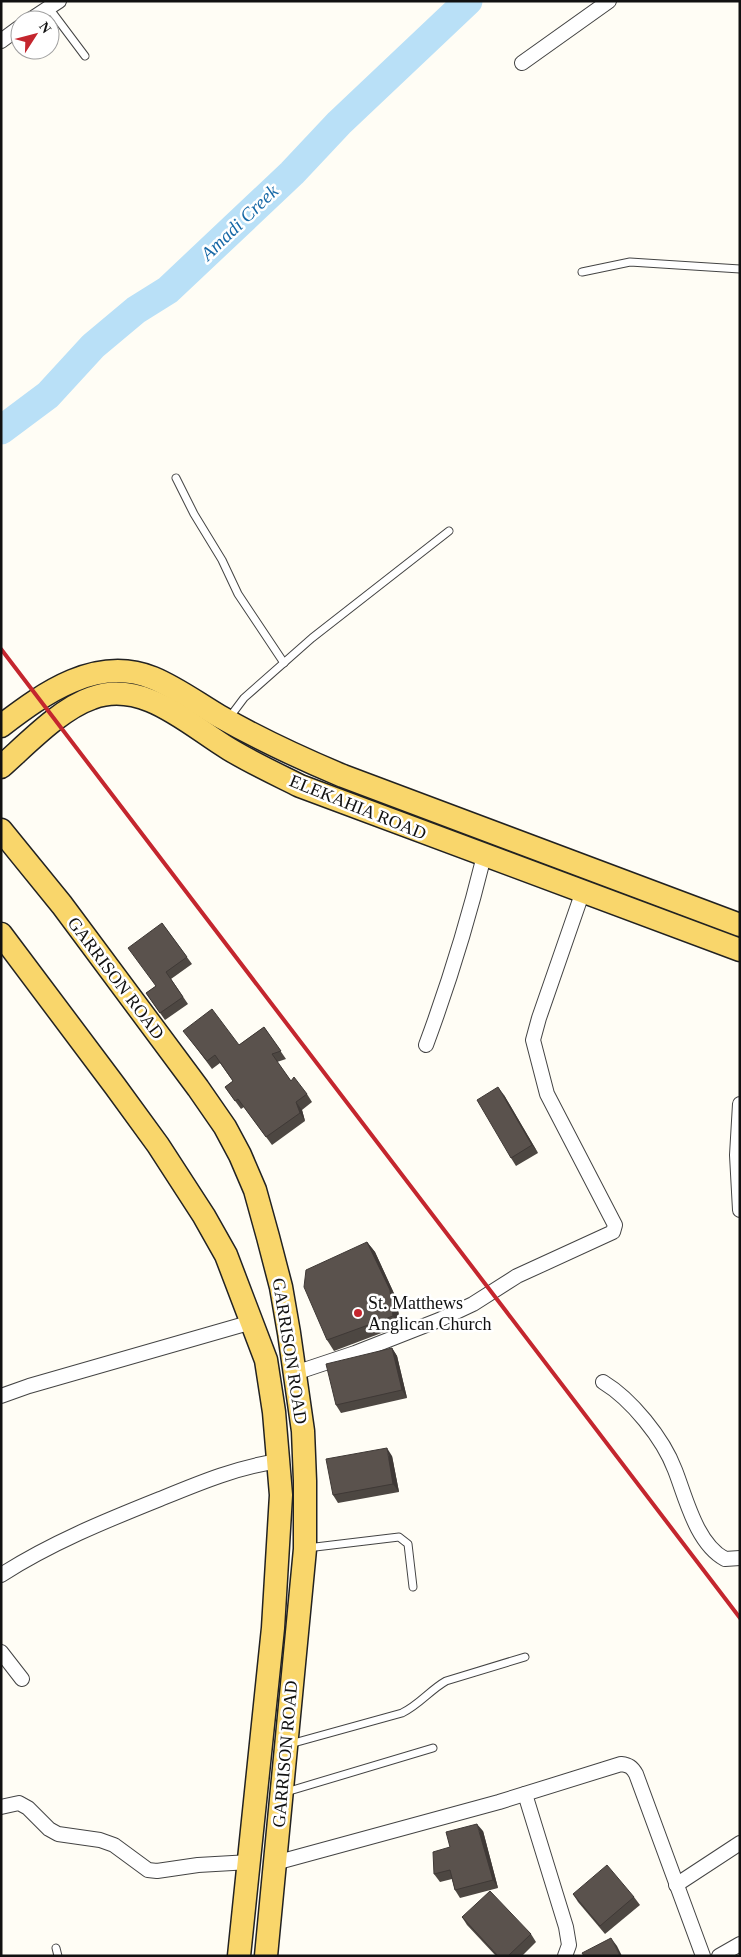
<svg xmlns="http://www.w3.org/2000/svg" width="741" height="1957" font-family="'Times New Roman',serif">
<rect width="100%" height="100%" fill="#fffdf5"/>
<g fill="none" stroke-linecap="round" stroke-linejoin="round">
<!-- river -->
<polyline stroke="#b9e0f7" stroke-width="29" points="1,430 48,395 93,346 136,310 168,290 292,173 339,123 468,1"/>
<defs>
<g id="service">
<polyline points="49,8 85,56"/>
<polyline points="582,272 630,262 740,269"/>
<polyline points="176,478 194,514 222,560 238,594 284,663"/>
<polyline points="229,718 244,698 312,638 449,531"/>
<polyline points="307,1548 399,1537 408,1544 413,1587"/>
<path d="M290,1744L402,1713C419,1705 430,1690 446,1681L525,1657"/>
<polyline points="286,1792 433,1748"/>
<polyline points="56,1948 58,1956"/>
</g>
<g id="minor">
<polyline points="30,20 59,1"/>
<polyline points="1,41 20,27"/>
<polyline points="522,63 609,1"/>
<path d="M426,1045C449,983 468,921 484,856"/>
<polyline points="740,1104 737,1155 740,1210"/>
<polyline points="295,1373 355,1353 439,1320 473,1304 517,1276 613,1232 615,1225 547,1094 533,1040 539,1018 583,891"/>
<path d="M603,1382C631,1399 663,1438 675,1470C686,1498 696,1543 725,1559L740,1558"/>
<polyline points="1,1396 29,1386 252,1322"/>
<path d="M1,1575C51,1543 105,1521 160,1499C199,1483 237,1467 279,1461"/>
<polyline points="1,1652 22,1679"/>
<polyline points="525,1794 566,1927 569,1945 565,1956"/>
<polyline points="1,1807 19,1803 28,1808 49,1829 58,1834 100,1840 114,1845 148,1870 157,1871 198,1865 250,1862"/>
<path d="M275,1863L499,1802L621,1764C629,1765 632,1767 636,1774L703,1956"/>
<polyline points="676,1885 740,1843"/>
<polyline points="719,1956 740,1944"/>
</g>
<g id="primary">
<path d="M1,726C44,693 97,655 153,678C177,688 197,703 219,716C259,739 300,758 343,776L740,925"/>
<path d="M1,767C27,744 60,709 92,698C143,679 189,725 229,749C252,763 276,774 300,786L740,950"/>
<polyline points="1,830 62,905 198,1088 225,1127 240,1155 255,1190 268,1237 281,1287 289,1333 303,1431 305,1481 305,1549 266,1956"/>
<polyline points="1,934 115,1086 158,1145 204,1216 226,1255 266,1360 274,1412 281,1495 273,1628 239,1956"/>
</g>
</defs>
<!-- service casing -->
<use href="#service" stroke="#444" stroke-width="9"/>
<!-- minor casing -->
<use href="#minor" stroke="#444" stroke-width="16"/>
<!-- primary casing -->
<use href="#primary" stroke="#222" stroke-width="25"/>
<!-- service -->
<use href="#service" stroke="#fff" stroke-width="7"/>
<!-- minor -->
<use href="#minor" stroke="#fff" stroke-width="14"/>
<!-- primary -->
<use href="#primary" stroke="#f9d66b" stroke-width="22"/>
<!-- rail -->
<polyline stroke="#c4262e" stroke-width="4" points="1,649 740,1618"/>
</g>
<!-- wall -->
<g fill="#4d4742">
<polygon points="162,923 192,964 171,979 188,1004 165,1020 146,993 156,986"/>
<polygon points="264,1027 286,1059 277,1062 291,1081 307,1094 312,1102 302,1110 305,1121 272,1145 244,1107 241,1109 225,1087 233,1081 220,1063 212,1069 189,1038 239,1045"/>
<polygon points="504,1095 538,1153 516,1166 511,1158"/>
<polygon points="367,1242 375,1252 397,1300 400,1326 334,1351 327,1340"/>
<polygon points="392,1348 397,1356 407,1398 341,1413 336,1405"/>
<polygon points="392,1456 399,1492 338,1503 333,1495"/>
<polygon points="483,1831 498,1888 460,1898 455,1890 452,1879 440,1882 434,1874 450,1847"/>
<polygon points="573,1894 634,1897 640,1905 605,1934 578,1902"/>
<polygon points="462,1917 531,1934 536,1942 522,1956 496,1956 467,1925"/>
</g>
<!-- shaded-wall -->
<g fill="#3f3936">
<polygon points="498,1087 504,1095 538,1153 532,1145"/>
<polygon points="296,1102 302,1110 305,1121 300,1113"/>
<polygon points="367,1242 375,1252 397,1300 400,1326 393,1316"/>
<polygon points="392,1348 397,1356 407,1398 402,1390"/>
<polygon points="387,1448 392,1456 399,1492 393,1484"/>
<polygon points="477,1824 483,1831 498,1888 493,1880"/>
<polygon points="611,1938 617,1946 622,1956 620,1956"/>
</g>
<!-- building -->
<g fill="#5a524d" stroke="#3f3936">
<polygon points="162,923 187,957 166,972 183,997 160,1013 146,993 156,986 128,948"/>
<polygon points="212,1009 239,1045 264,1027 281,1051 272,1054 291,1081 294,1077 307,1094 296,1102 300,1113 266,1137 238,1099 235,1101 225,1087 233,1081 215,1055 207,1061 183,1031"/>
<polygon points="498,1087 532,1145 511,1158 477,1100"/>
<polygon points="367,1242 390,1290 393,1316 327,1340 304,1287 306,1270"/>
<polygon points="392,1348 402,1390 336,1405 326,1364"/>
<polygon points="387,1448 393,1484 333,1495 326,1459"/>
<polygon points="477,1824 493,1880 455,1890 450,1870 434,1874 433,1852 450,1847 446,1832"/>
<polygon points="607,1865 634,1897 600,1926 573,1894"/>
<polygon points="490,1891 531,1934 508,1956 498,1956 462,1917"/>
<polygon points="611,1938 620,1956 584,1956 582,1953"/>
</g>
<!-- markers -->
<circle fill="#c4262e" stroke="#fff" stroke-width="2" cx="358" cy="1313" r="5"/>
<g text-anchor="middle" stroke-width="5" stroke-linejoin="round" paint-order="stroke">
<!-- street labels -->
<g font-size="18" fill="#111" stroke="#fff">
<text transform="translate(358 807) rotate(22)" y="6">ELEKAHIA ROAD</text>
<text transform="translate(116 978) rotate(53)" y="6">GARRISON ROAD</text>
<text transform="translate(290 1351) rotate(81)" y="6">GARRISON ROAD</text>
<text transform="translate(285 1754) rotate(-85)" y="6">GARRISON ROAD</text>
</g>
<!-- poi labels -->
<g font-size="18" fill="#111" stroke="#fff" text-anchor="start">
<text x="368" y="1309">St. Matthews<tspan x="368" dy="21">Anglican Church</tspan></text>
</g>
<!-- water labels -->
<g font-size="19" font-style="italic" fill="#1768a6" stroke="#fff">
<text transform="translate(239 222) rotate(-44)" y="7">Amadi Creek</text>
</g>
</g>
<!-- border -->
<rect width="741" height="1957" fill="none" stroke="#111111" stroke-width="5"/>
<!-- north arrow -->
<g transform="translate(35 35) rotate(54)"><circle r="24" fill="#ffffff" stroke="#a0a0a0"/>
<path d="M0-4L9 19L0 12L-9 19Z" fill="#c4262e"/>
<text y="-8" font-size="14" font-weight="bold" text-anchor="middle" fill="#111111">N</text>
</g>
</svg>
